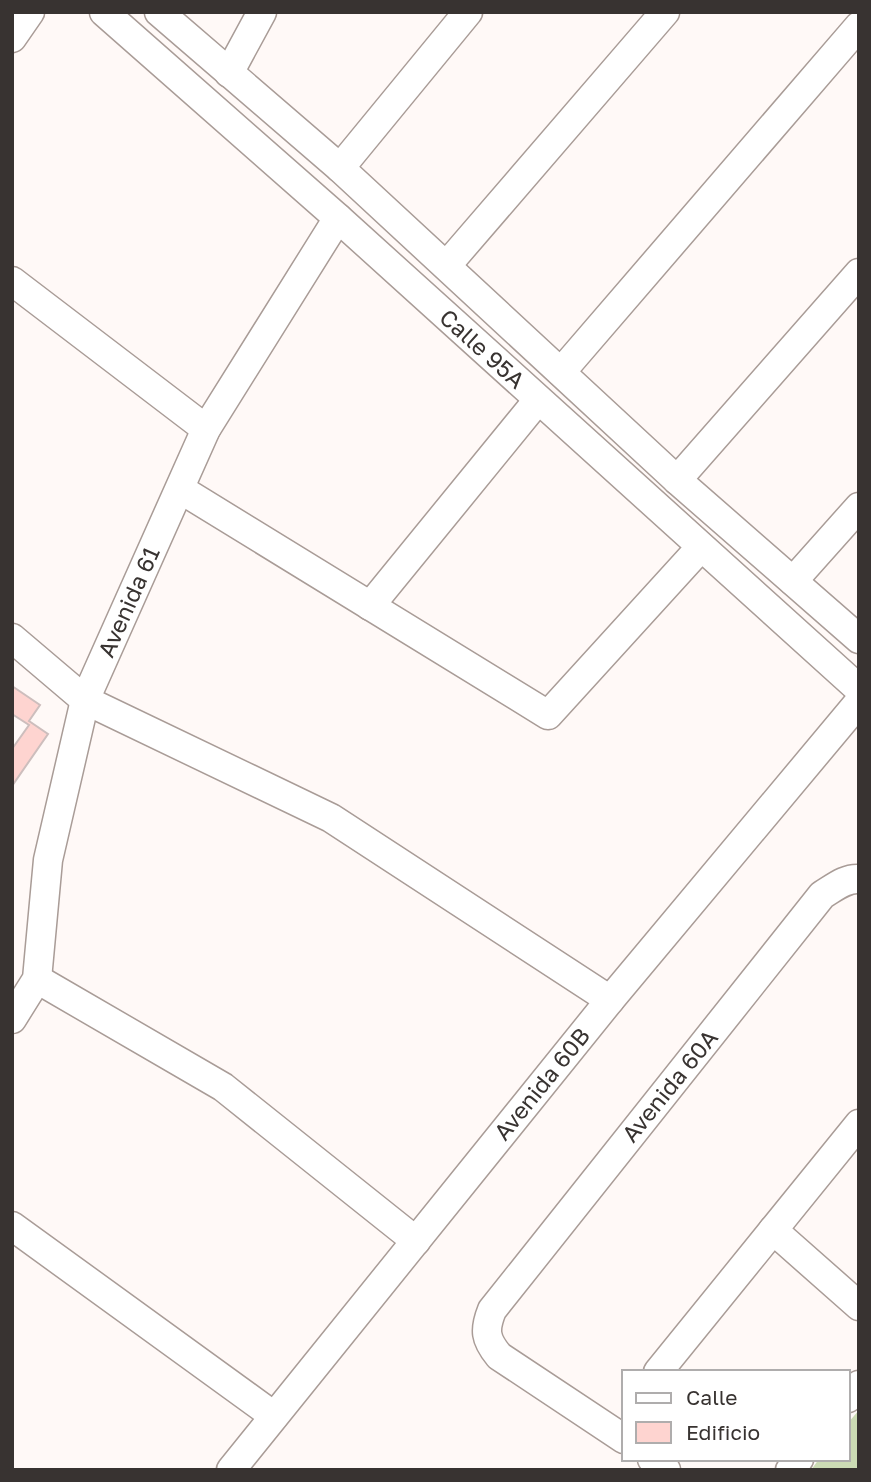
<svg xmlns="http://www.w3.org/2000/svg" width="871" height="1482" font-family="'Golos Text',sans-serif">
<rect width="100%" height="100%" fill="#fff9f7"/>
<!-- green -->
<polygon fill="#ccdbb4" points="859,1410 859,1470 811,1470 819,1459 848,1459 848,1423"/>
<!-- building -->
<polygon fill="#fed4d0" stroke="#cdbebd" stroke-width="2" points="12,686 40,705 29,721 48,734 12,786 12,749 29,725 12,714"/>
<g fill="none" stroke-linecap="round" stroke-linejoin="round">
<defs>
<g id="minor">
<polyline points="104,12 338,218 859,689"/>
<polyline points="159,12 340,168 677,480 859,639"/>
<polyline points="12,38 30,12"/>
<polyline points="229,73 262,12"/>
<polyline points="340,168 468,12"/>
<polyline points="447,265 665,12"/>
<polyline points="12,281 206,429"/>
<polyline points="561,372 859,26"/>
<polyline points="677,480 859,273"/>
<polyline points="180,489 548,715 701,547"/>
<polyline points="793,581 859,507"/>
<polyline points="370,606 538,400"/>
<polyline points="12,638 85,700 331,818 610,1000"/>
<polyline points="37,979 223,1087 416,1241"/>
<polyline points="12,1019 37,979 48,860 85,700 206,429 338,218"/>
<polyline points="12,1226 274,1416"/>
<polyline points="773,1230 859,1306"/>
<polyline points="658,1372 859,1124"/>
<polyline points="848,1398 859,1385"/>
<path d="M624,1439L499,1356C485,1339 484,1330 492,1310L822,895C834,888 845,878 859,879"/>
<polyline points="652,1459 666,1470"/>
<polyline points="231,1470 610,1000 859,702"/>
<polyline points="790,1470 799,1459"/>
</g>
</defs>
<!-- minor casing -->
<use href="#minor" stroke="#a99c97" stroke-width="31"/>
<!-- minor -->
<use href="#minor" stroke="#fff" stroke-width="28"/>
</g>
<g text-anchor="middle" stroke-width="5" stroke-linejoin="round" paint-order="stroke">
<!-- street labels -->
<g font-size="23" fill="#383331" stroke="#fff">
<text transform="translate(482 349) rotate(42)" y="8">Calle 95A</text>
<text transform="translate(129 602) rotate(-66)" y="8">Avenida 61</text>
<text transform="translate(542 1084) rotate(-51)" y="8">Avenida 60B</text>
<text transform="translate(670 1086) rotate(-51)" y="8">Avenida 60A</text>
</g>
</g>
<!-- border -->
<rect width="871" height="1482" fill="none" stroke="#383331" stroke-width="28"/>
<!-- legend -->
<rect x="622" y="1370" width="228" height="91" fill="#ffffff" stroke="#afadad" stroke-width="2"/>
<rect x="636" y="1393" width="35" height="10" fill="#ffffff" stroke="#afadad" stroke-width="2"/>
<text x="686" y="1405" font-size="21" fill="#383331">Calle</text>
<rect x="636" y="1422" width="35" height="21" fill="#fed4d0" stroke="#afadad" stroke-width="2"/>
<text x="686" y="1440" font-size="21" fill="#383331">Edificio</text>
</svg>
